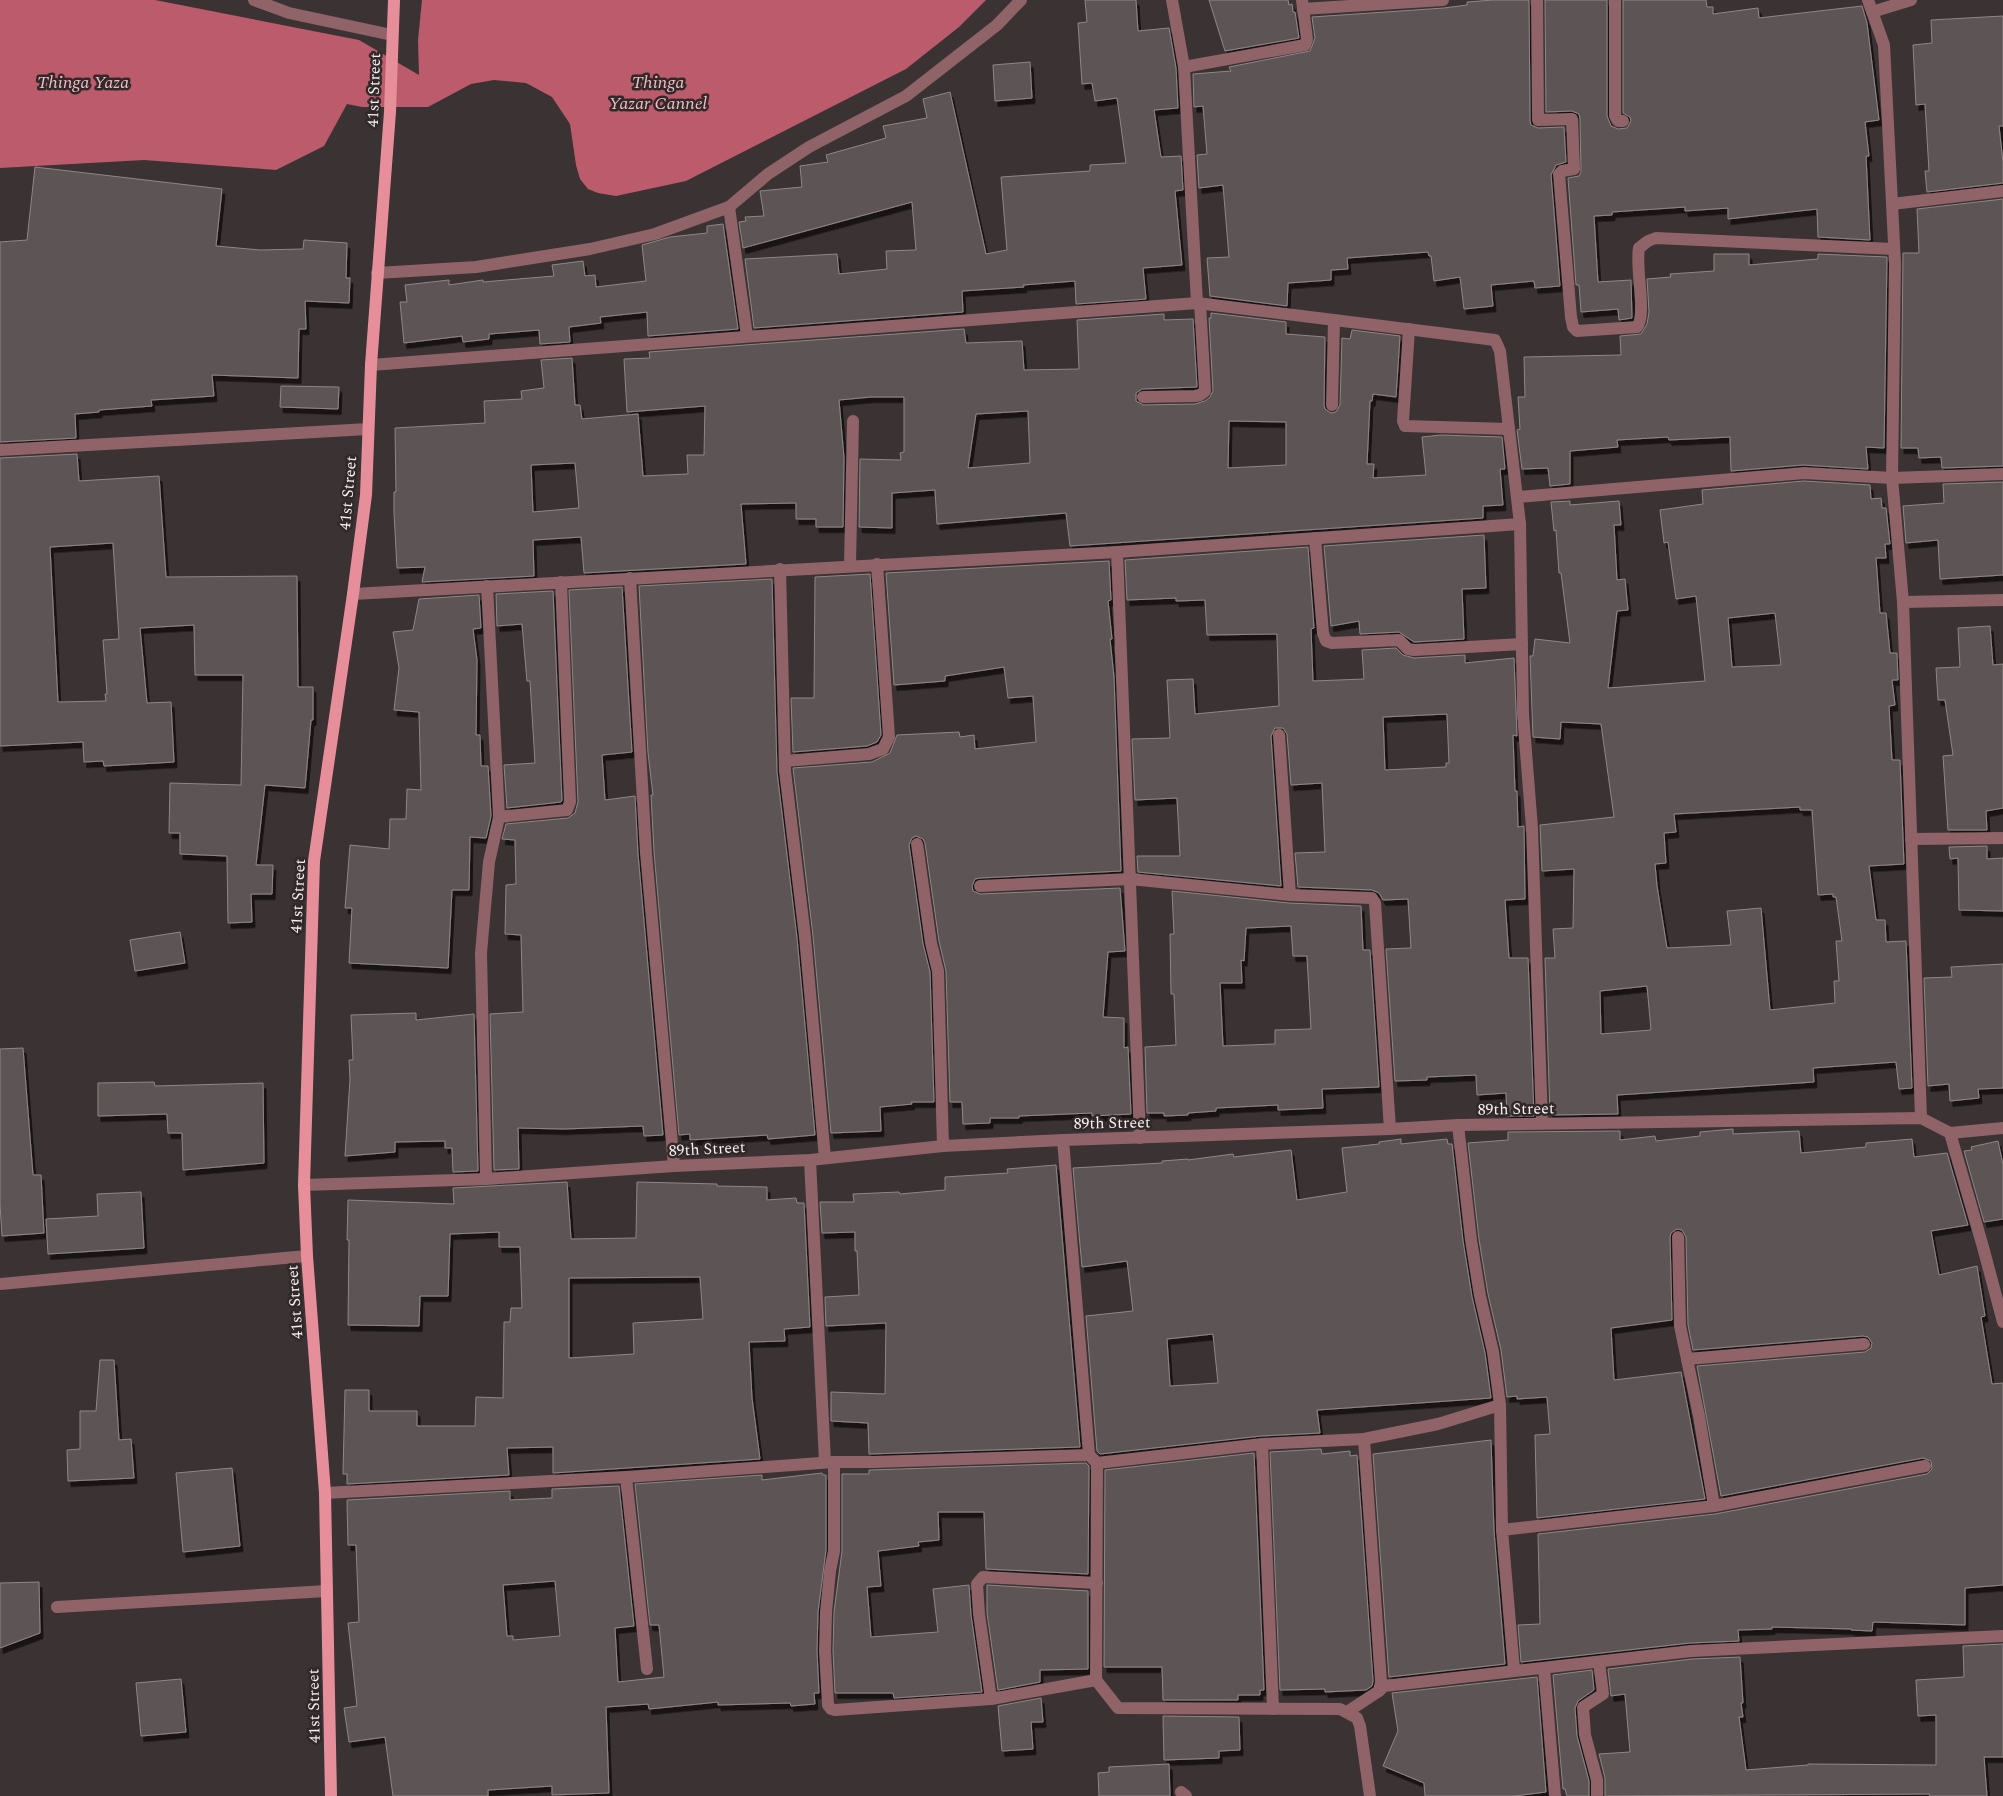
<svg xmlns="http://www.w3.org/2000/svg" width="2003" height="1796" font-family="Spectral,serif">
<defs>
<filter id="shadow"><feDropShadow dx="3" dy="5.5" stdDeviation="0" flood-color="#0009"/></filter>
</defs>
<rect width="100%" height="100%" fill="#3b3233"/>
<!-- water -->
<polygon fill="#bc5b6b" points="0,0 155,0 359,40 419,75 418,40 422,0 986,0 959,27 906,69 686,181 616,196 598,193 588,189 580,179 576,165 570,124 552,97 526,83 494,80 471,84 428,107 362,107 347,104 324,146 276,170 144,160 0,168"/>
<!-- building -->
<g fill="#5d5455" stroke="#918687" fill-rule="evenodd" filter="url(#shadow)">
<polygon points="1085,0 1136,0 1138,31 1169,28 1176,68 1178,108 1154,110 1161,157 1181,156 1183,190 1175,191 1182,265 1143,268 1146,299 1076,304 1075,281 1023,285 1024,287 962,291 963,312 754,328 745,259 837,254 839,274 887,269 886,251 916,250 912,202 743,248 739,222 746,221 745,217 764,216 760,191 802,187 800,166 828,162 826,155 886,138 883,126 927,118 923,99 950,92 986,254 1007,250 1001,177 1090,171 1090,165 1126,163 1117,98 1095,101 1092,83 1082,84 1078,23 1087,22"/>
<polygon points="1209,0 1288,0 1289,5 1292,4 1293,12 1295,12 1299,38 1225,51"/>
<polygon points="1493,0 1529,0 1530,121 1531,125 1538,128 1564,127 1566,162 1556,165 1551,175 1560,286 1535,288 1534,281 1491,285 1493,306 1464,309 1460,277 1434,281 1431,256 1429,256 1428,252 1347,258 1348,269 1331,270 1331,280 1288,283 1287,306 1210,296 1207,258 1229,257 1223,185 1199,188 1197,155 1207,154 1203,106 1194,107 1193,74 1231,71 1229,67 1310,51 1315,38 1312,17 1444,8 1467,5 1467,2"/>
<polygon points="1545,0 1607,0 1607,116 1611,126 1618,129 1627,128 1631,121 1630,117 1623,113 1623,0 1706,0 1707,7 1713,7 1713,14 1758,8 1759,18 1862,6 1867,23 1879,120 1865,122 1869,156 1866,156 1870,240 1818,237 1817,209 1728,219 1728,208 1685,211 1685,207 1612,212 1612,215 1594,216 1598,282 1631,280 1632,318 1619,320 1618,309 1581,312 1579,285 1576,285 1568,178 1579,176 1581,172 1580,119 1579,114 1572,111 1546,112"/>
<polygon points="2003,16 2003,126 1999,126 2003,162 2003,183 1927,192 1925,171 1929,171 1925,104 1916,105 1913,45 1932,43 1931,20"/>
<polygon points="1030,62 1032,98 995,101 993,65"/>
<polygon points="35,167 222,189 216,246 260,250 303,249 304,240 347,243 346,278 350,278 349,303 305,301 306,329 299,329 298,378 212,375 214,396 151,400 152,406 99,410 99,412 75,414 76,438 0,442 0,242 27,240"/>
<polygon points="2003,199 2003,466 1942,468 1941,457 1919,458 1918,448 1901,448 1903,253 1919,253 1917,209"/>
<polygon points="723,224 738,329 648,336 647,312 600,317 601,323 569,327 570,342 540,344 539,330 489,334 489,339 463,342 462,336 404,343 400,302 407,302 405,285 449,280 449,285 483,280 483,282 554,276 552,265 583,261 585,276 595,275 596,287 646,281 642,245 670,237 707,233 707,226"/>
<polygon points="1714,254 1749,254 1749,265 1818,259 1818,254 1887,257 1884,448 1866,447 1868,469 1803,465 1731,471 1730,437 1669,440 1668,437 1617,440 1618,447 1570,451 1570,484 1550,486 1548,468 1522,469 1517,430 1520,429 1518,397 1525,397 1524,357 1621,355 1620,336 1641,334 1647,324 1649,312 1647,279 1671,277 1670,274 1714,271"/>
<path d="M1211,313L1286,322V334L1325,337L1324,405L1325,409L1331,413L1336,412L1340,405L1342,338L1350,339L1352,330L1400,336L1396,397L1373,394L1372,401H1370L1367,464H1374L1373,478L1426,475L1422,437L1441,435L1502,437L1505,469H1500L1503,505L1483,506V518L1070,546L1066,513L937,524L935,490L892,493V528L859,527L860,459L901,460L900,453L904,452V397H871L839,400L844,458L843,527H816V519H796V503L741,504L746,564L584,573L581,537L533,540L534,576L422,582L425,567L397,568L394,513V492H396L395,428L485,423L484,401L522,399L521,391L544,388L541,360L572,358L575,405H580L582,419L638,414L643,476L688,474L687,455H704L705,406L627,412L624,359L650,358L649,352L964,329L966,343L1022,341L1024,370L1079,369L1077,320L1164,314V320L1193,319L1197,387L1142,389L1136,393V401L1143,405L1195,404L1205,401L1210,397L1213,391L1209,318H1211ZM1028,411L1030,463L968,468L976,414ZM1229,421L1286,422V465L1228,468ZM575,463L579,508L533,512L531,465Z"/>
<polygon points="281,386 339,387 338,409 280,407"/>
<path d="M77,454L79,481L159,476L166,577L297,576L298,687H313V720H311L305,788L265,785L256,865H273L272,894H251L252,922L228,923L227,856L180,854V833H169L170,783L241,785L243,675H195L194,625L140,628L147,703L171,702L174,762L104,766L103,761L84,762L83,742L0,746V458ZM113,543L119,639L103,640L107,694H105L106,701L58,702L50,547Z"/>
<path d="M1804,481L1870,485L1871,499L1881,498L1882,508H1886L1890,544H1885L1886,558H1876L1880,613H1886L1890,653H1897L1898,680H1892L1895,705L1889,706L1892,760H1900L1904,864L1869,866L1876,920H1885L1886,942L1906,941L1912,1088L1899,1089L1896,1062L1813,1068L1814,1082L1617,1095L1618,1114L1550,1115L1545,958H1555L1553,929L1573,928L1574,869L1542,871L1540,825L1614,817L1601,724L1561,722L1560,739L1533,737L1530,656H1533L1535,639L1570,643L1561,573H1559L1556,530L1554,531L1551,502L1570,501V505L1619,501L1621,525H1614L1617,580L1625,579L1628,610L1617,611L1608,688L1705,681L1696,596L1676,599L1668,542L1664,543L1660,510L1703,504L1702,490ZM1775,613L1781,665L1732,667L1728,618ZM1800,807V810H1812L1818,895L1833,894V897H1836L1842,941H1836L1839,981H1834L1835,1003L1770,1010L1761,908L1727,911L1731,945L1667,948L1657,886L1655,864L1666,863L1664,833L1676,832L1674,814ZM1647,986L1651,1030L1601,1034L1600,991Z"/>
<polygon points="2003,482 2003,575 1940,579 1938,540 1906,543 1903,506 1944,503 1943,484"/>
<polygon points="1484,535 1486,588 1462,589 1464,639 1414,642 1399,632 1360,634 1359,621 1331,626 1324,546"/>
<path d="M1308,547L1314,628L1311,629L1313,681L1364,679L1362,650L1396,648L1403,655L1414,658L1465,655V663L1514,658L1517,736L1513,735L1515,791H1517L1518,827L1524,826L1525,899L1505,900L1509,958H1528L1534,1116H1507L1506,1093L1477,1095L1476,1075L1427,1077V1080L1395,1081L1386,949L1411,948L1408,899L1383,900L1379,893L1372,890L1298,887L1295,853L1325,852L1322,783L1291,785L1287,734L1283,728H1275L1271,736L1281,886L1138,872L1137,856H1180L1177,798L1135,800L1132,739L1170,738L1167,680L1193,679L1195,714L1279,706L1277,634L1207,635L1205,600L1176,601V598L1127,600L1125,560ZM1447,714L1449,763H1446V767L1385,770L1383,717Z"/>
<polygon points="1109,561 1111,600 1108,601 1112,639 1110,639 1114,677 1121,871 980,878 975,879 972,886 973,891 980,894 1120,888 1125,951 1108,952 1103,1017 1124,1018 1124,1048 1128,1047 1131,1114 1092,1116 1092,1113 1019,1116 1019,1118 990,1118 990,1123 963,1124 962,1102 950,1102 946,971 939,941 925,843 923,839 916,836 912,838 909,845 923,944 930,972 934,1102 911,1102 912,1104 880,1107 881,1131 831,1133 813,936 793,768 872,762 890,753 897,735 959,732 960,737 974,735 975,749 1036,742 1033,696 1008,698 1004,667 945,676 945,681 894,685 886,573"/>
<polygon points="870,574 881,735 877,742 867,746 793,752 791,698 814,698 815,577"/>
<polygon points="772,579 777,772 797,938 815,1135 768,1139 767,1135 690,1140 690,1134 679,1135 654,852 651,795 653,795 648,753 639,586"/>
<polygon points="622,587 632,752 602,755 605,800 635,796 638,854 663,1135 644,1136 643,1126 564,1129 518,1128 519,1169 494,1170 490,1014 523,1012 521,935 505,934 506,885 516,884 515,840 502,839 506,824 568,818 575,813 578,802 569,590"/>
<polygon points="553,591 562,801 561,802 507,808 504,765 535,763 530,681 527,681 522,624 497,626 496,594"/>
<polygon points="479,595 481,628 473,629 477,660 476,735 480,735 481,766 488,766 491,816 486,838 470,837 469,890 452,890 448,968 349,963 352,908 345,908 350,845 389,849 390,819 406,819 407,789 421,790 419,712 394,710 399,668 393,632 413,630 419,599"/>
<polygon points="1990,626 1993,665 2003,664 2003,808 1986,811 1987,830 1948,830 1943,756 1953,755 1945,700 1938,700 1936,668 1960,667 1958,628"/>
<polygon points="1987,846 1987,859 2003,858 2003,911 1959,910 1958,858 1950,859 1949,847"/>
<path d="M1172,891L1289,903L1361,906L1363,950H1370L1379,1087L1322,1089L1323,1108L1278,1110V1105L1216,1108V1111L1188,1113V1115L1164,1116V1113H1147L1145,1047L1176,1045L1174,994H1171L1170,934H1174ZM1291,926L1293,956H1307L1311,1029L1275,1030V1044L1223,1046L1220,983H1242L1241,960L1244,961L1246,928Z"/>
<polygon points="180,932 185,963 135,971 130,940"/>
<polygon points="2003,964 2003,1088 1978,1089 1979,1098 1950,1101 1949,1084 1928,1086 1924,978 1952,977 1951,967"/>
<polygon points="416,1013 416,1020 474,1014 478,1171 453,1172 452,1148 445,1148 445,1141 395,1142 395,1152 345,1156 350,1079 349,1060 353,1060 351,1015"/>
<polygon points="23,1048 33,1175 41,1175 44,1233 2,1236 0,1204 0,1049"/>
<polygon points="154,1082 155,1086 263,1083 264,1163 183,1170 182,1133 168,1133 167,1114 98,1116 98,1083"/>
<polygon points="1733,1129 1733,1134 1799,1131 1801,1153 1866,1147 1866,1143 1912,1139 1914,1157 1947,1153 1968,1225 1931,1231 1939,1275 1977,1266 1985,1316 1981,1317 1992,1384 2003,1383 2003,1585 1965,1588 1965,1625 1873,1622 1872,1631 1851,1630 1851,1629 1772,1627 1772,1629 1738,1630 1739,1641 1690,1643 1521,1662 1518,1625 1540,1624 1538,1534 1715,1514 1927,1474 1932,1469 1931,1461 1923,1458 1721,1496 1697,1366 1865,1352 1871,1348 1872,1343 1868,1337 1863,1336 1693,1350 1688,1325 1686,1237 1682,1230 1677,1229 1671,1233 1670,1237 1672,1320 1611,1328 1614,1380 1681,1372 1705,1499 1537,1518 1535,1435 1550,1434 1547,1397 1517,1399 1517,1396 1507,1397 1501,1350 1488,1294 1479,1239 1468,1143 1508,1140 1508,1132 1620,1131 1620,1140 1655,1136 1656,1141 1700,1136 1700,1132"/>
<path d="M1401,1139V1144L1447,1139L1448,1144H1452L1463,1241L1472,1297L1485,1353L1491,1398L1317,1410L1320,1433L1261,1436L1100,1454L1097,1451L1086,1316L1133,1311L1127,1261L1082,1267L1073,1168L1162,1163V1161L1188,1159V1160L1233,1154L1234,1157L1291,1150L1297,1200L1347,1192L1342,1148L1379,1144V1142ZM1213,1334L1218,1383L1170,1386L1167,1339Z"/>
<polygon points="1998,1141 2003,1165 2003,1219 1984,1222 1964,1151 1972,1150 1971,1147"/>
<polygon points="1056,1165 1080,1447 869,1454 868,1423 831,1421 831,1392 885,1394 886,1323 826,1326 825,1297 859,1295 857,1251 855,1251 855,1232 822,1233 820,1202 854,1202 853,1194 899,1192 900,1194 945,1190 945,1177 1008,1173 1007,1169"/>
<path d="M567,1182L571,1239L636,1238L637,1182L717,1184V1186L767,1187V1200L796,1198L797,1203H804L810,1327L784,1329L785,1341L749,1342L752,1398L760,1459L553,1473V1447L507,1448L509,1475L347,1484V1474H343L345,1390H369V1411H417V1426H475L476,1397L503,1398L504,1322H510L511,1308H522L520,1247H499V1232L450,1234L448,1296H420L419,1326L348,1325L349,1240H347L348,1200L454,1204L453,1188ZM700,1277L703,1319L633,1323L634,1354L569,1358V1278Z"/>
<polygon points="141,1192 144,1248 48,1254 46,1219 98,1216 97,1194"/>
<polygon points="100,1360 114,1360 119,1440 131,1439 134,1478 68,1481 67,1450 80,1449 80,1411 96,1411"/>
<polygon points="1491,1440 1494,1531 1505,1664 1389,1677 1373,1454"/>
<polygon points="1321,1449 1322,1454 1350,1451 1350,1456 1357,1455 1373,1681 1372,1686 1366,1690 1325,1692 1325,1689 1280,1690 1270,1452"/>
<polygon points="1254,1453 1264,1690 1260,1690 1260,1695 1238,1695 1238,1700 1163,1700 1162,1667 1104,1667 1105,1470"/>
<polygon points="1086,1463 1089,1466 1088,1574 986,1569 984,1512 938,1512 939,1540 918,1542 919,1546 878,1551 881,1586 867,1587 871,1637 938,1632 933,1589 969,1585 971,1615 982,1692 894,1698 893,1693 835,1693 833,1651 834,1612 842,1551 842,1474 869,1474 869,1470"/>
<polygon points="232,1468 240,1546 183,1552 176,1473"/>
<path d="M822,1473L823,1475H826V1550L818,1612L817,1651L819,1693H814L815,1704L791,1706L790,1703L718,1705V1702L649,1709L648,1704L606,1707L609,1793L552,1795V1786L488,1790V1796H393L385,1737L349,1742L344,1708L357,1706L348,1623L359,1622L356,1545H348L347,1500L510,1491V1500L552,1498V1489L619,1486L634,1626L615,1628L618,1682L664,1677L659,1625H650L635,1484L762,1475V1480ZM555,1581L560,1636L513,1640V1636H507L503,1585Z"/>
<polygon points="39,1582 40,1633 0,1648 0,1583"/>
<polygon points="987,1585 1088,1591 1088,1669 1040,1670 1040,1682 998,1690 987,1613"/>
<polygon points="2003,1644 2003,1757 1984,1757 1987,1796 1930,1796 1929,1794 1605,1796 1605,1778 1599,1754 1630,1752 1625,1694 1611,1696 1608,1669 1692,1659 1740,1657 1743,1703 1741,1703 1743,1717 1739,1717 1746,1770 1808,1765 1808,1764 1936,1765 1936,1715 1918,1716 1916,1680 1964,1677 1963,1646"/>
<polygon points="1592,1670 1594,1690 1578,1701 1575,1708 1577,1736 1589,1781 1589,1796 1567,1796 1565,1789 1563,1789 1553,1675"/>
<polygon points="1537,1677 1546,1792 1514,1796 1425,1796 1424,1783 1383,1766 1398,1731 1392,1693"/>
<polygon points="181,1679 186,1732 141,1736 136,1683"/>
<polygon points="1041,1698 1043,1722 1031,1722 1033,1749 1002,1751 998,1706"/>
<polygon points="1163,1716 1239,1717 1240,1750 1219,1751 1219,1758 1164,1760"/>
<polygon points="1169,1764 1170,1796 1099,1796 1098,1773 1109,1772 1109,1767"/>
</g>
<g fill="none" stroke-linecap="round" stroke-linejoin="round">
<!-- minor -->
<g stroke="#8f6368" stroke-width="12">
<polyline points="254,0 289,13 392,35"/>
<polyline points="1172,0 1184,67"/>
<path d="M1537,0L1538,120L1572,119L1574,169L1562,171L1559,174L1571,317L1573,327L1577,331L1637,327C1647,314 1635,268 1639,248L1648,241L1656,238L1894,249"/>
<polyline points="1615,0 1615,116 1618,121 1623,121"/>
<polyline points="1868,0 1884,45 1895,263 1892,478 1903,602 1921,1118"/>
<polyline points="1303,9 1443,0"/>
<polyline points="1872,12 1911,0"/>
<polyline points="1892,204 2003,191"/>
<polyline points="729,207 768,174 809,147 906,96 997,25 1021,0"/>
<polyline points="377,273 476,267 590,249 655,234 729,207 747,336"/>
<polyline points="1197,303 1184,67 1305,45 1307,39 1302,0"/>
<polyline points="1409,329 1403,421 1405,426 1509,429"/>
<polyline points="371,365 1197,303 1495,340 1500,351 1520,524 1523,714 1532,828 1542,1123"/>
<polyline points="1143,397 1195,396 1200,395 1205,391 1200,303"/>
<polyline points="1332,405 1334,320"/>
<polyline points="0,450 368,429"/>
<polyline points="1517,497 1804,473 1892,478 2003,474"/>
<polyline points="1315,538 1323,633 1326,641 1332,643 1399,640 1408,649 1414,650 1522,644"/>
<polyline points="1117,552 1140,1138"/>
<polyline points="850,565 853,421"/>
<polyline points="780,569 785,771 805,937 825,1158"/>
<polyline points="630,578 646,853 674,1166"/>
<polyline points="353,594 1117,552 1520,524"/>
<polyline points="1903,602 2003,600"/>
<polyline points="1279,735 1290,895"/>
<polyline points="785,761 869,754 883,749 889,737 877,564"/>
<polyline points="499,817 567,810 570,802 561,582"/>
<polyline points="1911,839 2003,838"/>
<polyline points="917,844 931,943 938,971 943,1146"/>
<polyline points="980,886 1130,879 1290,895 1372,898 1375,903 1390,1129"/>
<polyline points="1458,1125 1471,1240 1480,1296 1493,1352 1500,1405 1502,1530 1514,1670"/>
<polyline points="1950,1133 1983,1247 2003,1322"/>
<polyline points="1063,1140 1089,1455"/>
<polyline points="810,1160 825,1462"/>
<polyline points="486,1179 481,953 489,862 499,817 487,586"/>
<polyline points="304,1185 486,1179 674,1166 810,1160 943,1146 1063,1140 1390,1129 1458,1125 1921,1118 1950,1133 2003,1128"/>
<polyline points="1678,1237 1680,1326 1699,1416 1714,1506"/>
<polyline points="0,1284 307,1256"/>
<polyline points="1687,1359 1864,1344"/>
<polyline points="1364,1439 1381,1682 1379,1691 1384,1686 1691,1651 2003,1636"/>
<polyline points="1262,1444 1273,1709"/>
<polyline points="834,1462 834,1551 830,1571 826,1612 825,1651 828,1705 831,1709 835,1710 991,1699 1096,1680"/>
<polyline points="1097,1463 1096,1680 1118,1708 1340,1709 1357,1718 1360,1726 1370,1796"/>
<polyline points="626,1477 647,1669"/>
<polyline points="325,1493 626,1477 834,1462 873,1462 1089,1455 1097,1463 1262,1444 1364,1439 1438,1424 1500,1405"/>
<polyline points="1502,1530 1714,1506 1925,1466"/>
<polyline points="57,1607 327,1591"/>
<polyline points="1544,1668 1555,1796"/>
<polyline points="991,1699 979,1614 977,1584 983,1577 1097,1583"/>
<polyline points="1347,1712 1379,1691"/>
<polyline points="1181,1792 1186,1796"/>
<polyline points="1597,1796 1597,1780 1585,1735 1583,1707 1603,1694 1599,1662"/>
</g>
<!-- major -->
<polyline stroke="#e68f9b" stroke-width="12" points="331,1796 325,1493 307,1256 304,1185 314,861 353,594 366,495 371,365 390,112 394,0"/>
</g>
<g text-anchor="middle" stroke-width="5" stroke-linejoin="round" paint-order="stroke">
<!-- street labels -->
<g font-size="16" fill="#f6f0f0" stroke="#312829">
<text transform="translate(373 90) rotate(-88)" y="6">41st Street</text>
<text transform="translate(347 493) rotate(-85)" y="6">41st Street</text>
<text transform="translate(297 896) rotate(-87)" y="6">41st Street</text>
<text transform="translate(1516 1108) rotate(-1)" y="6">89th Street</text>
<text transform="translate(1112 1122) rotate(-1)" y="6">89th Street</text>
<text transform="translate(707 1148) rotate(-3)" y="6">89th Street</text>
<text transform="translate(294 1302) rotate(-94)" y="6">41st Street</text>
<text transform="translate(313 1706) rotate(-91)" y="6">41st Street</text>
</g>
<!-- water labels -->
<g font-size="18" font-style="italic" fill="#f2bcc2" stroke="#312829">
<text x="83" y="88">Thinga Yaza</text>
<text x="658" y="88">Thinga<tspan x="658" dy="21">Yazar Cannel</tspan></text>
</g>
</g>
</svg>
